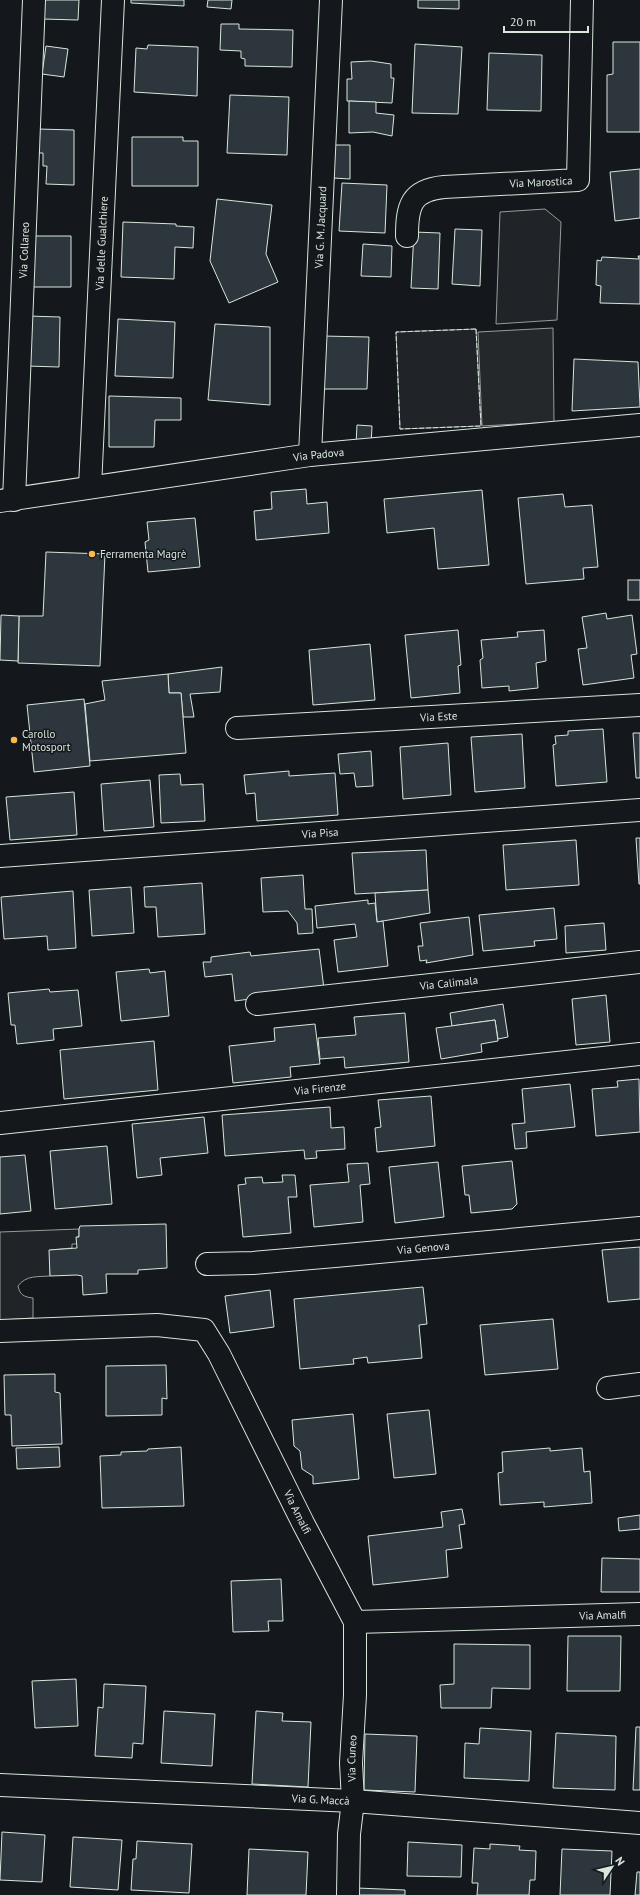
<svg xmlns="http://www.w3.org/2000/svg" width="640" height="1895" font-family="'PT Sans',sans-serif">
<rect width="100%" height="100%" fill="#14181c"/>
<!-- green -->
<g fill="#202428" stroke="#939e99">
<polygon points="545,209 561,222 557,320 496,324 500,212"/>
<polygon points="476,329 481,426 400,429 396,332"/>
<path d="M79,1229V1237H77V1244H72V1248L50,1250V1276C38,1277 26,1275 18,1286C20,1295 24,1297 33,1298V1318L0,1320V1232Z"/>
</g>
<!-- parking -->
<polygon fill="#24282b" stroke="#939e99" points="553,328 554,422 482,426 478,332"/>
<!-- building -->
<g fill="#2c363c" stroke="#d8e6dc">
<polygon points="44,0 79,0 78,20 43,19"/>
<polygon points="131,0 184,0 184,6 131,3"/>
<polygon points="208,0 232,0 231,9 207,7"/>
<polygon points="418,0 459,0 459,9 418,8"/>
<polygon points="221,24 239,24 239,29 293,30 292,67 245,66 245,59 241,58 241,51 220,50"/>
<polygon points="613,42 640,42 640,132 607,132 607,75 613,74"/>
<polygon points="415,44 462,47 458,114 412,113"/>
<polygon points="148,45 198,47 197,96 134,92 136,48 147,49"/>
<polygon points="46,46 68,49 64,77 42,74"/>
<polygon points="489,53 542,55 541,111 487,110"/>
<polygon points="371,61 391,64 391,78 394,78 392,103 347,101 347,79 352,79 351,62"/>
<polygon points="230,95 289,97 287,155 227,153"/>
<polygon points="349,101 376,102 376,113 394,115 392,136 373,132 349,133"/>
<polygon points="38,129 74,130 74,185 46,184 47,166 43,166 43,153 38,153"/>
<polygon points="132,137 183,137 183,141 198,141 198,186 132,186"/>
<polygon points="334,145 350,145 350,179 333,178"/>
<polygon points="640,169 640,218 615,221 610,172"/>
<polygon points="342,183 387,185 385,233 339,231"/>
<polygon points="217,199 272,205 266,254 278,282 229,303 210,261"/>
<polygon points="123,222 176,224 176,226 194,227 193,248 175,247 174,279 121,277"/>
<polygon points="455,229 482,230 480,286 452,284"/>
<polygon points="414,232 440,233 438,289 411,288"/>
<polygon points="34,236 71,236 71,287 30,287"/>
<polygon points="363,244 392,246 391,277 361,276"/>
<polygon points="638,256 640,256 640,304 600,303 601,286 596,285 597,260 601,261 602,257 639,259"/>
<polygon points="28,316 60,317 59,367 27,366"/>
<polygon points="118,319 175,322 173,378 115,376"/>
<polygon points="215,324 270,327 270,405 208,400"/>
<polygon points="322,336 369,337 367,389 320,389"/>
<polygon points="574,359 638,362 640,407 572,411"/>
<polygon points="109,396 181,398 181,420 155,420 154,447 109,447"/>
<polygon points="357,425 372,426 371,445 356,444"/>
<polygon points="306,489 307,504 327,502 329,533 256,540 254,511 272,509 271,492"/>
<polygon points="482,490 489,565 438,569 434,528 387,533 384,499"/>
<polygon points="563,494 565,507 592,505 598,567 583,568 584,579 526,584 518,498"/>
<polygon points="195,518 200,567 148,572 145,542 149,540 147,522"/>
<polygon points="46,552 105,554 100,666 18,663 19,616 43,616"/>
<rect x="628" y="580" width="12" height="20"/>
<polygon points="606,613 607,619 632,615 637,654 631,655 634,678 583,685 578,649 587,648 582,617"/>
<polygon points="1,615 19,616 18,661 0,660"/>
<polygon points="458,630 461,665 458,666 460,693 411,698 405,635"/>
<polygon points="544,630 546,661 536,663 538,688 509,691 509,686 482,688 480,660 483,658 481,640 518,637 517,632"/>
<polygon points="370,644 375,700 313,705 309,650"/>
<polygon points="222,667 220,692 190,694 194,717 183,717 181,693 169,693 168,674"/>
<polygon points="168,674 169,693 181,693 186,753 90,761 85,704 105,700 102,681"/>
<polygon points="84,699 90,766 34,772 27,705"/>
<polygon points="603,729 607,782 556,786 553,745 556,744 555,736 568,735 568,731"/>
<polygon points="633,733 640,733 640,778 636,778"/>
<polygon points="522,734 525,788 475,792 471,737"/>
<polygon points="448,743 451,795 403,799 400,747"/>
<polygon points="371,751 373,786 356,787 354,773 340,774 338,754"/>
<polygon points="289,771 289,776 335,773 338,815 257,821 255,793 246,794 244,775"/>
<polygon points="180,774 181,785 203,784 205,821 161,823 159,775"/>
<polygon points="150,780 154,827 104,831 101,784"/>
<polygon points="74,792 77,835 10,840 6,797"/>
<polygon points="636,838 640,838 640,884 639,884"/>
<polygon points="576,840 579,885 506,890 503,845"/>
<polygon points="426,850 428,890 355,894 352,853"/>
<polygon points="303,875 305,909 312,909 313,933 298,934 297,923 288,911 263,912 261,878"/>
<polygon points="202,883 205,934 158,937 156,907 145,907 144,887"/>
<polygon points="131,887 134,933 92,936 89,890"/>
<polygon points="428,890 430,913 377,922 375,893"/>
<polygon points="73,891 76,948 48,950 47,936 4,939 1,897"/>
<polygon points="368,900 368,904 375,903 377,922 383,921 388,966 338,972 334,940 357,937 355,924 317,928 315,906"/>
<polygon points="554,908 557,939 534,941 535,946 483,951 479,915"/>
<polygon points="469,917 473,955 426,963 427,960 420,961 418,946 423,946 420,923"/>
<polygon points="604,923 606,950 566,953 565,926"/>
<polygon points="319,949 324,989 235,1001 232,974 205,977 203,962 211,962 211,957 250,952 251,956"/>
<polygon points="149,969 150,973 165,971 169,1016 121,1021 116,972"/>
<polygon points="49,989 50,992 78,990 82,1026 53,1029 54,1040 17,1044 15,1025 11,1025 8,993"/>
<polygon points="606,995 610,1042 576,1045 572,999"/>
<polygon points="503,1004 508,1037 498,1039 495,1020 452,1026 450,1013"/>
<polygon points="405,1013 409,1062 345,1068 344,1057 320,1059 318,1038 356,1035 354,1017"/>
<polygon points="495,1020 498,1041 481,1044 482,1052 441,1059 436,1028"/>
<polygon points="315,1024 320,1064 290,1067 291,1077 233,1083 229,1046 275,1041 274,1028"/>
<polygon points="154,1041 158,1090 64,1099 60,1050"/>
<polygon points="639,1079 640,1132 596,1136 592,1089 618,1087 617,1081"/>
<polygon points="570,1084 575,1127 526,1132 527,1148 515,1149 512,1124 525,1123 522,1089"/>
<polygon points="431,1096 435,1146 377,1152 375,1128 381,1127 378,1100"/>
<polygon points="330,1107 331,1128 344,1127 345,1149 316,1151 317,1158 305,1159 304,1150 225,1156 222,1115"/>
<polygon points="204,1117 208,1153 160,1158 162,1175 137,1178 132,1124"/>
<polygon points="107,1146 112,1204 55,1209 50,1151"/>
<polygon points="25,1155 31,1211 0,1214 0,1157"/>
<polygon points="512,1161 517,1204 512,1209 471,1213 469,1195 465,1195 462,1166"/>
<polygon points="438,1162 444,1217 395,1223 389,1167"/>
<polygon points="368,1163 370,1184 360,1185 363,1222 314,1227 310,1185 349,1182 347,1164"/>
<polygon points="282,1175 295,1175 297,1197 288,1197 291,1233 243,1237 238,1185 246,1184 245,1178 262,1177 263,1183 283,1182"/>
<polygon points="166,1224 167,1268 138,1270 138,1274 106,1274 107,1293 83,1295 82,1276 77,1275 50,1276 49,1250 77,1248 76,1237 79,1237 79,1229 80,1226"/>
<polygon points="640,1247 640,1299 608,1302 602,1250"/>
<polygon points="423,1287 427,1324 419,1325 422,1358 368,1363 367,1357 353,1359 354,1364 300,1369 294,1299"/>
<polygon points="270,1290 274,1327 230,1333 225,1296"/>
<polygon points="553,1319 558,1369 485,1375 480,1325"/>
<polygon points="166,1365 167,1399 162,1398 162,1415 106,1416 106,1366"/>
<polygon points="55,1374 55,1392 60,1393 62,1444 12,1446 11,1415 5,1415 4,1375"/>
<polygon points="429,1410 436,1474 394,1478 387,1414"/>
<polygon points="353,1414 359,1479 313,1484 313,1476 302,1469 300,1451 294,1446 292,1420"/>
<polygon points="59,1447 60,1467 17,1469 16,1448"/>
<polygon points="181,1447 184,1506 102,1508 100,1456 121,1455 121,1452 147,1451 148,1449"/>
<polygon points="550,1448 550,1451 582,1448 584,1472 590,1471 592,1503 544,1507 544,1502 500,1505 498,1473 503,1472 502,1452"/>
<polygon points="462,1509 465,1524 459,1525 462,1548 446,1550 448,1577 373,1585 368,1536 443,1527 441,1512"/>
<polygon points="640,1515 640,1529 619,1531 618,1518"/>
<polygon points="602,1558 640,1559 640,1592 601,1592"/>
<polygon points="281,1579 283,1621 268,1621 269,1631 233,1632 231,1581"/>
<polygon points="568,1636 621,1636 620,1691 567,1691"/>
<polygon points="454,1644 530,1645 530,1689 492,1688 491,1708 441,1708 440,1685 454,1684"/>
<polygon points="76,1679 78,1726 35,1728 32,1681"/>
<polygon points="104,1684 146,1686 143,1744 133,1743 132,1758 95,1756 98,1707 103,1708"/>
<polygon points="164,1711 215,1714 212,1766 161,1763"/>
<polygon points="256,1711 283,1713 282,1721 311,1722 308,1787 252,1784"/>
<polygon points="636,1727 640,1727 640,1790 633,1790"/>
<polygon points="480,1728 531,1731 529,1781 464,1778 465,1743 479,1744"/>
<polygon points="556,1733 616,1736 615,1790 553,1788"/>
<polygon points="365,1734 417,1736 415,1792 364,1790"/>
<polygon points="2,1832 45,1835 42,1882 0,1880"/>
<polygon points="73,1837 122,1840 118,1890 70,1887"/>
<polygon points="137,1841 192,1844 189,1893 131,1890 133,1859 136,1859"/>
<polygon points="408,1842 462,1845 461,1877 407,1876"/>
<polygon points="490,1844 520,1846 519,1850 536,1851 535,1880 530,1880 529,1895 477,1895 478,1883 472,1883 474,1848 490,1849"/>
<polygon points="249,1849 308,1852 306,1895 247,1895"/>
<polygon points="562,1849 612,1851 610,1895 560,1895"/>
<polygon points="637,1872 640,1872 640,1895 635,1895"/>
<polygon points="357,1888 405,1890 405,1895 357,1895"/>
</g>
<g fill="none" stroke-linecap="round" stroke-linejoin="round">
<defs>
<g id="minor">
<path id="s1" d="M407,236C407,206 411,190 444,187L578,180L582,0"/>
<path id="s2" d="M310,455L331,0"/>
<path id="s3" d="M90,487L113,0"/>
<path id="s4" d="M14,500L34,0"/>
<path id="s5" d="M0,501L310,455L640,425"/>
<path id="s6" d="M237,728L640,705"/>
<path id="s7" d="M0,856L640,810"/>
<path id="s8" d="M257,1004L640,962"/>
<path id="s9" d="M0,1123L640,1054"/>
<path id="s10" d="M207,1264L253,1263L335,1256L640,1228"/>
<path id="s11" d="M0,1331L157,1325L204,1330L219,1354L303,1523L355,1622L640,1614"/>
<polyline points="608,1388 640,1384"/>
<path id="s12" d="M0,1785L353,1801L640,1823"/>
<path id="s13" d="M348,1895L349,1834L353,1801L351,1763L355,1695V1622"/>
</g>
</defs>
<!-- minor casing -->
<use href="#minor" stroke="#d8e6dc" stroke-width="24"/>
<!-- minor -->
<use href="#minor" stroke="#14181c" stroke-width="22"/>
<!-- fence -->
<polygon stroke="#d8e6dc" stroke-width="1" stroke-dasharray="5 2" stroke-linecap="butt" points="476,329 481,426 400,429 396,332"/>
</g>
<!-- markers -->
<g fill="#ffb74d" stroke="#14181c" stroke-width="1.5">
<circle cx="92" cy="554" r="4"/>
<circle cx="14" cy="740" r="4"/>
</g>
<g text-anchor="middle" stroke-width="3" stroke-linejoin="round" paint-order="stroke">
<!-- street labels -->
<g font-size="11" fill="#d8e6dc" stroke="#14181c">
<text dy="4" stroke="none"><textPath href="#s1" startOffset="168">Via Marostica</textPath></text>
<text dy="4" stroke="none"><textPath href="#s2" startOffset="228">Via G. M. Jacquard</textPath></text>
<text dy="4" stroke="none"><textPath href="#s3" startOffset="244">Via delle Gualchiere</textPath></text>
<text dy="4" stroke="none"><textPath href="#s4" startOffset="250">Via Collareo</textPath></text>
<text dy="4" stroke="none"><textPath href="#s5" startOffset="322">Via Padova</textPath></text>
<text dy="4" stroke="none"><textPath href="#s6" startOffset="202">Via Este</textPath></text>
<text dy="4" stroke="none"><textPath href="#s7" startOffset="321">Via Pisa</textPath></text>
<text dy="4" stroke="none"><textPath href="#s8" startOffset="193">Via Calimala</textPath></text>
<text dy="4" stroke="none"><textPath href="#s9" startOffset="322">Via Firenze</textPath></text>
<text dy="4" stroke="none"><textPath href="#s10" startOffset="217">Via Genova</textPath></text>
<text dy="4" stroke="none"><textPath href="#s11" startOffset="409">Via Amalfi</textPath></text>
<text dy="4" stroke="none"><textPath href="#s11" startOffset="781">Via Amalfi</textPath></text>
<text dy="4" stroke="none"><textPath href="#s13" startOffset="137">Via Cuneo</textPath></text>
<text dy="4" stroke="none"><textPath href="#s12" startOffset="321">Via G. Maccà</textPath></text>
</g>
<!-- poi labels -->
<g font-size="11" fill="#d8e6dc" stroke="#14181c" text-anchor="start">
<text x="100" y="558">Ferramenta Magrè</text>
<text x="22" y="738">Carollo<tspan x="22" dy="13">Motosport</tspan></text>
</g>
</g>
<!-- north arrow -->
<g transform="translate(612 1867) rotate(55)" stroke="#14181c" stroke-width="3" paint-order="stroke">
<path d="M0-3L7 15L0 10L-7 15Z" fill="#d8e6dc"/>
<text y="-6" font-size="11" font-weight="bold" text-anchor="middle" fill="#d8e6dc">N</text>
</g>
<!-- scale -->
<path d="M504 26v6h84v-6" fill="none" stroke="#d8e6dc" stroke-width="2"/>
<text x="510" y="26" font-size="12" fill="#d8e6dc" stroke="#14181c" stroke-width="3" paint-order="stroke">20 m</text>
</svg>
